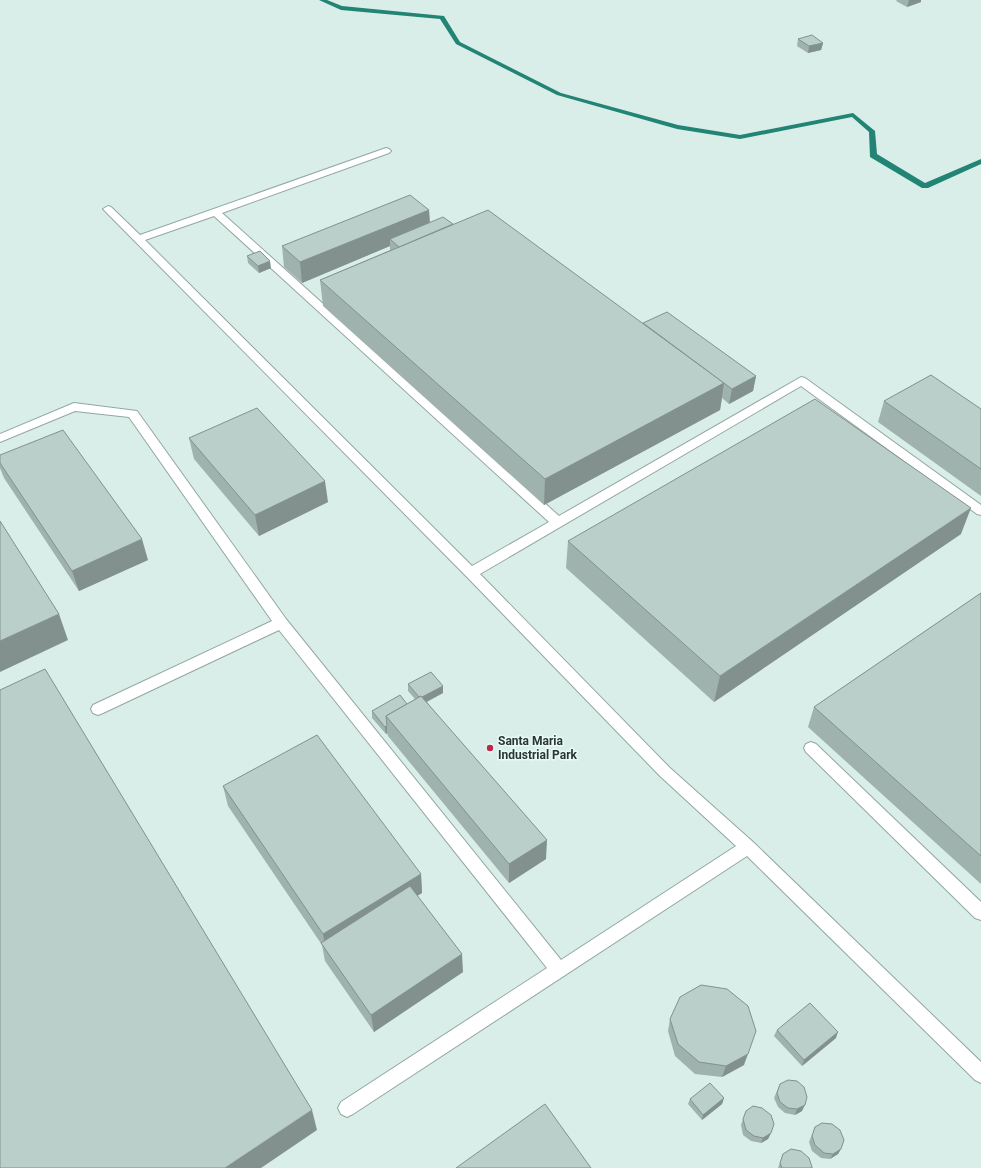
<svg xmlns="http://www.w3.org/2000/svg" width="981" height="1168" font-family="Roboto,sans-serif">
<rect width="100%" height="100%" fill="#d9eee8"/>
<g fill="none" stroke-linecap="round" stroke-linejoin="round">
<!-- stream -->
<polygon fill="#218474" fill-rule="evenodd" points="319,0 327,0 342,6 444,16 460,42 561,93 678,125 740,135 853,113 875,131 877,154 925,183 981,159 981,164 928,188 922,188 870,157 869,132 852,117 740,139 677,129 557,95 456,44 440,19 341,10"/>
<defs>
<g id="lane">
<path d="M386,148L389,149L391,151L389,153L222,213L559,516L801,377L805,378L981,505V515L977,514L801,386L480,574L670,768L753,842L981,1062V1083L975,1080L747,856L353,1114L347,1117L341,1114L338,1108L341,1102L547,968L279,630L103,713L98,715L93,713L91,709L93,705L272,621L129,417L75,411L0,442V434L74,403L137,411L286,619L561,960L736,846L660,776L466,576L103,209L108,206L111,207L140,235ZM214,216L549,522L472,566L145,240Z"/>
<polygon points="811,742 816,744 981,902 981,920 975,918 806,752 804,748 806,744"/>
</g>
</defs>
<!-- lane casing -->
<use href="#lane" stroke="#93a7a2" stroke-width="2"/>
<!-- lane -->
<use href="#lane" fill="#fff" fill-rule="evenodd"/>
</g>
<!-- wall -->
<g fill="#a0b2ad">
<polygon points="897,0 921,0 921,2 907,7 896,1"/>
<polygon points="798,39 823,43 821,50 808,53 797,46"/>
<polygon points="429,210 430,222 453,224 643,323 756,376 753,391 729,404 722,398 720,410 544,505 323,306 320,280 390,250 390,246 302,283 284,267 282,246"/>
<polygon points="247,256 271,268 259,273 248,263"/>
<polygon points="884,401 981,409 981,496 878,422"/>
<polygon points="189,438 328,502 259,536 194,459"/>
<polygon points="0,463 148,560 79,591 4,478 0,468"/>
<polygon points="961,534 714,702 566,568 568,541"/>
<polygon points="981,593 981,884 808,727 814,707"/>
<polygon points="408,684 443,693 427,702 546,859 509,883 388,736 387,733 386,734 372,718 372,711 407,704 415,699 408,691"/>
<polygon points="223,786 421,874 422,893 417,896 463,972 374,1032 325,961 322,945 228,806"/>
<polygon points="670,1019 744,1065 722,1077 695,1074 675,1056 668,1031"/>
<polygon points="777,1030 836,1038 802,1066 774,1036"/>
<polygon points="780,1084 802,1111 795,1115 785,1113 778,1107 774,1098"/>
<polygon points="724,1098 722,1104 702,1120 688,1104 690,1099"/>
<polygon points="746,1111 771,1133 768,1139 761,1143 751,1141 743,1135 741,1125"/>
<polygon points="815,1127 841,1149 838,1154 830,1159 821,1158 812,1151 809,1142"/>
<polygon points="783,1154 812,1168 778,1168"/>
</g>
<!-- shaded-wall -->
<g fill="#82918d">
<polygon points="909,0 921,0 921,2 907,7"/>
<polygon points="823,43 821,50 808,53 809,46"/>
<polygon points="429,210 430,230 390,239 390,246 302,283 300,262"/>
<polygon points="270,261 271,268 259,273 258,266"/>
<polygon points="756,376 753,391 729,404 732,389"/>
<polygon points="724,383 720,410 544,505 545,479"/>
<polygon points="325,481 328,502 259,536 255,515"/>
<polygon points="971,508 961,534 714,702 720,676"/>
<polygon points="142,539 148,560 79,591 72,571"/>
<polygon points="59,614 68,640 0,672 0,641"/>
<polygon points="443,686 443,693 420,705 420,698"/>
<polygon points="387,726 387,733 386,734 385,727"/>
<polygon points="547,840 546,859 509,883 509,864"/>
<polygon points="421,874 422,893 328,951 326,949 323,934"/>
<polygon points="462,954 463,972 374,1032 371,1015"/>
<polygon points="838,1032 836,1038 802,1066 804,1060"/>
<polygon points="748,1054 744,1065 722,1077 726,1066"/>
<polygon points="724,1098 722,1104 702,1120 703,1115"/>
<polygon points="805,1105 802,1111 795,1115 797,1109"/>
<polygon points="312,1110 317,1130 261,1168 225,1168"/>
<polygon points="771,1133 768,1139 761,1143 763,1138"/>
<polygon points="841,1149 838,1154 830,1159 833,1154"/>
</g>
<!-- building -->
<g fill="#bacfc9" stroke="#82918d">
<polygon points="812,35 823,43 809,46 798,39"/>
<polygon points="410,195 429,210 300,262 282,246"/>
<polygon points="488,210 724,383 545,479 320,280"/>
<polygon points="443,217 453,224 399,247 390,239"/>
<polygon points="260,251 270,261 258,266 247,256"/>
<polygon points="667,312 756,376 732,389 643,323"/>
<polygon points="931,375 981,409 981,469 884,401"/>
<polygon points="815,399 971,508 720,676 568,541"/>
<polygon points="257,408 325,481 255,515 189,438"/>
<polygon points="63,430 142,539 72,571 0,463 0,455"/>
<polygon points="0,521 59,614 0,641"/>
<polygon points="981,593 981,856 814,707"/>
<polygon points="45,669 312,1110 225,1168 0,1168 0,690"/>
<polygon points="431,672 443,686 422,697 421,696 419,697 408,684"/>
<polygon points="400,695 407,704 386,716 387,726 385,727 372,711"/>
<polygon points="421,696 547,840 509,864 386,716"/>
<polygon points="317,735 421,874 323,934 223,786"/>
<polygon points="410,886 462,954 371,1015 321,943"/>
<polygon points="701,985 727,989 748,1006 756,1031 748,1054 726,1066 699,1062 678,1044 670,1019 680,997"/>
<polygon points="810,1003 838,1032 804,1060 777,1030"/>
<polygon points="788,1080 797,1081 804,1087 807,1097 805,1105 797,1109 788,1108 780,1102 777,1093 780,1084"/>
<polygon points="710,1083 724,1098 703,1115 690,1099"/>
<polygon points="545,1104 591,1168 456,1168"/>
<polygon points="753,1106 762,1108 771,1115 774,1124 771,1133 763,1138 754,1136 746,1130 743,1119 746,1111"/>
<polygon points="822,1123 832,1124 840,1130 844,1140 841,1149 833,1154 824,1153 815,1145 812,1136 815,1127"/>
<polygon points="791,1149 801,1151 809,1158 812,1167 812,1168 782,1168 780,1163 783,1154"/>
</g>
<!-- markers -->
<circle fill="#bb2a48" stroke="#e6fbf6" stroke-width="1.5" cx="490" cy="748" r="4"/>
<g text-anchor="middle" stroke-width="3" stroke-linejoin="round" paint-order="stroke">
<!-- poi labels -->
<g font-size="12" font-weight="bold" fill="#2d3533" stroke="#e6fbf6" text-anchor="start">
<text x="498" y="745">Santa Maria<tspan x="498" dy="14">Industrial Park</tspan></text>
</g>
</g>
</svg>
